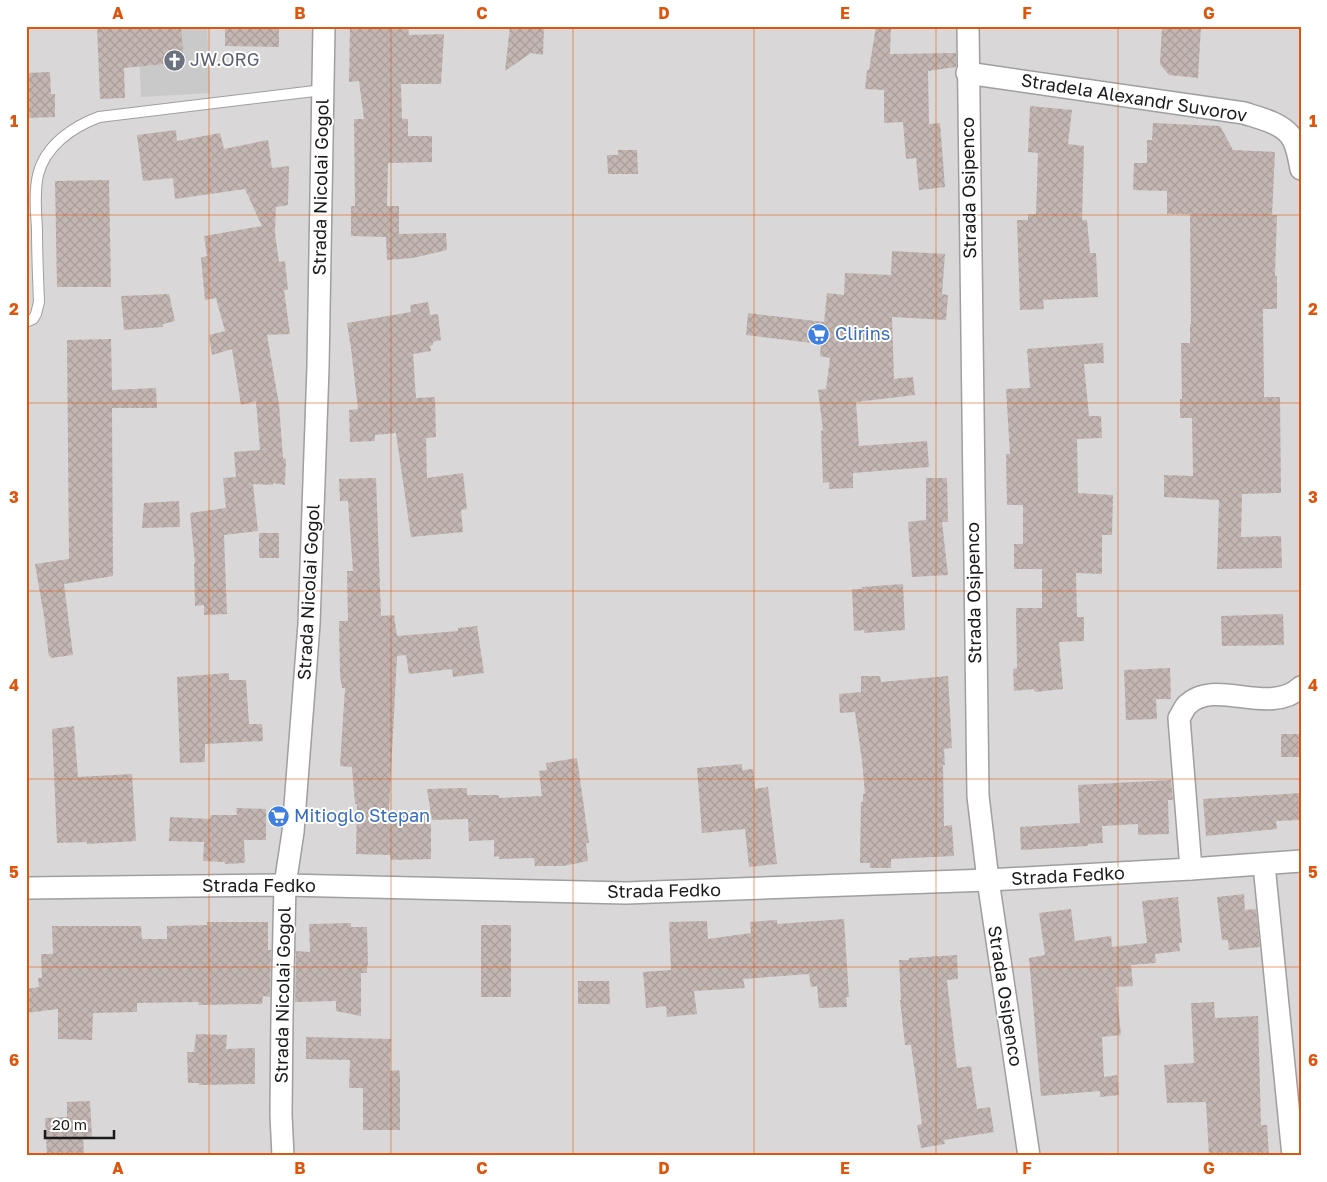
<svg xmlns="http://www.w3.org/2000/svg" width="1327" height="1182" font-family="'Golos Text',sans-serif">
<defs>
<pattern id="building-cross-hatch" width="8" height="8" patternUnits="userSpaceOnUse" patternTransform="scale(1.25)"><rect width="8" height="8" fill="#c4b7b3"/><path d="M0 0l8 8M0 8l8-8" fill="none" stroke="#a89d99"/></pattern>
</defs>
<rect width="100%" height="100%" fill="#ede6df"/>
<!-- residential -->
<rect fill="#d9d7d8" x="26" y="26" width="1275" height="1130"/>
<!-- religious -->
<polygon fill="#c9c9c9" points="138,26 207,26 210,93 141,97"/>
<!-- building -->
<g fill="url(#building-cross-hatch)">
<polygon points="97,26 181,26 184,62 124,68 125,98 100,99"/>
<polygon points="238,26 279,26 279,47 225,46 225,28 238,28"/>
<polygon points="392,26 408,26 409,35 444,34 441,84 401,84 402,119 408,119 408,136 432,136 432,162 388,163 387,206 399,206 399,234 446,233 447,250 413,258 387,260 386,237 351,236 351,206 355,206 354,119 364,119 359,81 349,82 350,27"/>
<polygon points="510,26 544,26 543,55 531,53 505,71"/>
<polygon points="876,26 891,26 890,54 956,53 956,67 928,71 929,124 940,123 945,187 919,190 916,158 906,159 903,122 884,123 884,90 865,89 867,70 869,70"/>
<polygon points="1162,26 1201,26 1198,78 1169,75 1160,64"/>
<polygon points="50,72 51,94 55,94 55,117 26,118 26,73"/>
<polygon points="1030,106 1072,110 1068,144 1084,146 1082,220 1087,220 1090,253 1096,253 1098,297 1043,300 1044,309 1020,310 1017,220 1028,220 1028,214 1036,214 1038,153 1028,152"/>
<polygon points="1153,123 1220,126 1233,150 1275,152 1272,215 1277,215 1275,276 1277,276 1277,309 1263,309 1264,397 1280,397 1281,493 1242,494 1241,537 1281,536 1282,568 1217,569 1219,500 1164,497 1164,475 1193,476 1192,418 1180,418 1180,399 1182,399 1181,343 1190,343 1190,324 1191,324 1190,214 1167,214 1167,191 1133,190 1134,163 1147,163 1147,140 1152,140"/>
<polygon points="176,130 177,141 220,133 224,149 268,140 272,168 289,166 288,205 276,207 275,233 279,262 285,261 288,290 284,290 290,334 267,335 279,404 283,458 286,459 285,485 273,483 273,485 253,484 258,531 224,535 227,614 204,615 204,605 195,606 194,563 195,563 190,513 226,508 223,478 236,477 234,452 260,450 256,401 241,405 232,349 212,355 209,335 225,331 216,298 205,300 201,258 207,256 204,236 262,226 245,189 175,199 173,178 143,181 137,135"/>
<polygon points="618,150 637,150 638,174 608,174 607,155 618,155"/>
<polygon points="109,180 111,287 57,287 55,181"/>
<polygon points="892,251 945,254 942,294 948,295 946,320 892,317 894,379 913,377 915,395 856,402 859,446 927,441 929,467 853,473 853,488 829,489 829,482 823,483 821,431 823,430 818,390 826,389 830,358 820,356 821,344 746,335 748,313 824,322 827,293 844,295 845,273 891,275"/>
<polygon points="169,294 175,321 163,324 163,327 124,330 121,296"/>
<polygon points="428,302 430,315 438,314 441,340 433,342 433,345 430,346 431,351 413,354 416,398 435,397 436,437 426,438 427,478 463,473 467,509 461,510 463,532 411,537 396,433 375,435 375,441 350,442 349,410 358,409 351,348 347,323 411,312 410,305"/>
<polygon points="111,339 112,390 156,388 157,408 112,408 113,576 64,584 73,655 51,658 51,656 49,657 44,616 35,564 69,559 67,340"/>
<polygon points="1103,343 1104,363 1084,364 1089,416 1101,416 1102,438 1077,439 1078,493 1113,495 1112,535 1102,535 1102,574 1076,573 1077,617 1084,617 1084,641 1059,642 1063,689 1035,692 1034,689 1014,691 1013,669 1017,668 1016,608 1042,608 1042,569 1014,569 1014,544 1023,544 1023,505 1007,505 1006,454 1010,454 1006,389 1030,388 1027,349"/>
<polygon points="376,478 381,616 394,615 397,636 458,631 458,628 477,626 484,673 453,677 452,669 409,674 406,655 397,656 389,811 431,812 431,859 391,860 390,855 356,854 357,804 355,804 352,767 340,766 345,688 342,688 340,675 339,621 348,621 347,571 353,571 348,501 340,501 339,479"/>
<polygon points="926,478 947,478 948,522 942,522 948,575 912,577 908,522 926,520"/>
<polygon points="179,501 180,527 142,528 144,503"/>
<rect x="259" y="533" width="20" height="25"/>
<polygon points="903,584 905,630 864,633 864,630 854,631 852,589 862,589 862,587"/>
<polygon points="1283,614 1284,645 1222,646 1221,616"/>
<polygon points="1170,668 1171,699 1156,699 1157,719 1126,720 1124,670"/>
<polygon points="229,673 229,680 246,680 249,724 262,724 263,741 205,744 205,762 180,763 177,677"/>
<polygon points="861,676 880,676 881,682 948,676 952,748 944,749 945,765 943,765 944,826 952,825 954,856 891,859 891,868 870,868 870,863 860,863 861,802 863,802 863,794 865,794 862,760 855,712 840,713 839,694 861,692"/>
<polygon points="74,726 78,777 132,774 136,841 87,844 87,842 57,843 52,729"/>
<rect x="1281" y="734" width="20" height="23"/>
<polygon points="577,758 589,843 586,843 588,861 563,866 535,866 534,858 499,859 499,856 494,857 494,840 469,841 468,819 432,820 427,789 467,788 467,795 499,795 499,798 542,796 539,771 547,770 546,763"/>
<polygon points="742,764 742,770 753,769 755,789 768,787 777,864 749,867 745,829 702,833 697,768"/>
<polygon points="1171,780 1173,800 1168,800 1169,834 1138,835 1138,824 1102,826 1103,843 1088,844 1088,846 1021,850 1020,827 1080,823 1078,785"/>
<polygon points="1301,793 1301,820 1276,821 1277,829 1206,836 1203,799"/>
<polygon points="236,808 266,809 266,840 244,840 245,863 225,864 225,862 203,861 204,842 169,841 170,817 210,819 211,815 237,815"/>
<polygon points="1244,894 1245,910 1256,909 1260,947 1229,950 1228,940 1222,940 1217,897"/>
<polygon points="1178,897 1182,943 1179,943 1180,951 1155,954 1156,963 1131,965 1133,986 1116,987 1121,1035 1102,1037 1104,1077 1117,1075 1119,1095 1100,1097 1100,1091 1041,1096 1029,958 1045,955 1039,913 1071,909 1075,941 1111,936 1112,947 1147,943 1142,901"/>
<polygon points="844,919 849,997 846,997 847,1007 819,1008 817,986 811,987 809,974 743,979 745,988 694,991 697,1014 667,1017 666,1006 646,1008 643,972 671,970 669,922 707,921 708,939 751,933 750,922 777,920 777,924"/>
<polygon points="207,922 268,922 268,950 271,950 270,997 263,996 262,1004 198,1005 199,1002 137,1003 137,1012 93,1013 92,1040 58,1039 58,1009 26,1013 26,989 39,987 38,978 42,978 41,954 53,954 52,926 141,926 142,939 167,939 167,926 207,925"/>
<polygon points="351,923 351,927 367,927 368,966 367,966 367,973 361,973 361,1016 336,1011 336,1001 295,1002 296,951 310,952 309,924"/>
<rect x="481" y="925" width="30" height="72"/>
<polygon points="957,955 958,979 947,980 957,1068 971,1066 977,1109 990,1107 994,1132 944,1140 945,1144 921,1148 917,1125 922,1124 911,1045 905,1045 900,1000 901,1000 899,960 909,960 909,958"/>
<polygon points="578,981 609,981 610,1004 578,1004"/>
<polygon points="1214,1002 1215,1018 1258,1016 1261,1125 1267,1125 1269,1156 1209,1156 1206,1102 1167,1103 1164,1065 1194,1063 1191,1003"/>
<polygon points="196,1034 227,1035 226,1049 255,1048 255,1084 199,1085 199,1083 188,1083 187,1052 194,1052"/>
<polygon points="306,1037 391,1039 390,1071 399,1070 400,1074 400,1130 363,1130 363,1088 349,1088 350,1060 306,1059"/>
<polygon points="90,1101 92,1137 83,1137 84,1156 47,1156 45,1118 67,1117 67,1102"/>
</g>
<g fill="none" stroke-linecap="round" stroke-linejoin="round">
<defs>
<path id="lane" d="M26,322L33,319L36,314L39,302C38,278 37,253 37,229C36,212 34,193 38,175C45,146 72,127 99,117L323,90"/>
<g id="street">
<polyline points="968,26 978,796 988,880 1029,1156"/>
<path d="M967,73L1244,113C1259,118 1279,122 1290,135C1297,143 1299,159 1301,169"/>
<polyline points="1264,865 1293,1156"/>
<path d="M1191,869L1179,718C1182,714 1184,708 1187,705C1215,677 1269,717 1301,687"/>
<polyline points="26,888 285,885 626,893 988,880 1191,869 1301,861"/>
<polyline points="283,1156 281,1115 282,1015 285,885 293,832 309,624 318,367 324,26"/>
</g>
</defs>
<!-- lane casing -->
<use href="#lane" stroke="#9f9f9f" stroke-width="12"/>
<!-- street casing -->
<use href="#street" stroke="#9f9f9f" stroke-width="24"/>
<!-- lane -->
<use href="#lane" stroke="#fff" stroke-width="10"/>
<!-- street -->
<use href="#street" stroke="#fff" stroke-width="21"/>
</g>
<!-- grid -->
<path fill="none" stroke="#de560d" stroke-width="1" stroke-opacity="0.55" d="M209,26V1156M391,26V1156M573,26V1156M754,26V1156M936,26V1156M1118,26V1156M26,215H1301M26,403H1301M26,591H1301M26,779H1301M26,967H1301"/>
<!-- icons -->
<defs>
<symbol id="church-disc" viewBox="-11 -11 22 22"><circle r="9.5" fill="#6b7280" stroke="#fff"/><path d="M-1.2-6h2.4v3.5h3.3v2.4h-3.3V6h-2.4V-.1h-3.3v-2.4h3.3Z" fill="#fff"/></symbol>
<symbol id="supermarket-disc" viewBox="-11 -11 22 22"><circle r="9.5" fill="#3f7fe0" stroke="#fff"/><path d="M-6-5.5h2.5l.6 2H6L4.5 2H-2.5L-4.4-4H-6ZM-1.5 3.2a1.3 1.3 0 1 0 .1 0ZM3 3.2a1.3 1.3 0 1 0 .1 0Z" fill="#fff"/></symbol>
</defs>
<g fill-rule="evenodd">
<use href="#church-disc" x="162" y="48" width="25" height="25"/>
<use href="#supermarket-disc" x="806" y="322" width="25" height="25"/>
<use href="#supermarket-disc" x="266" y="804" width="25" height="25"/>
</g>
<g text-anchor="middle" stroke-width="4" stroke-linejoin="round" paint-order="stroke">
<!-- worship labels -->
<g font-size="18" fill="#5b616d" stroke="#fff" text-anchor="start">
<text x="190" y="66">JW.ORG</text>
</g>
<!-- street labels -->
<g font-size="18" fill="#1b1b1b" stroke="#fff">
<text transform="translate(1134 98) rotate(9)" y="6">Stradela Alexandr Suvorov</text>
<text transform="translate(321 187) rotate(-89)" y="6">Strada Nicolai Gogol</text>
<text transform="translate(969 188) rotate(-91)" y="6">Strada Osipenco</text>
<text transform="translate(309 592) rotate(-87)" y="6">Strada Nicolai Gogol</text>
<text transform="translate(974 593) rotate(-91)" y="6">Strada Osipenco</text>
<text transform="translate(1068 876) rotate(-3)" y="6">Strada Fedko</text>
<text x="259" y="892">Strada Fedko</text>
<text transform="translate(664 891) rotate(-1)" y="6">Strada Fedko</text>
<text transform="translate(283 995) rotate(-89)" y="6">Strada Nicolai Gogol</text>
<text transform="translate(1005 996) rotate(81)" y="6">Strada Osipenco</text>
</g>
<!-- shop labels -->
<g font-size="18" fill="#366cbe" stroke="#fff" text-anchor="start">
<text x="835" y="340">Clirins</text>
<text x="294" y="822">Mitioglo Stepan</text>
</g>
</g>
<!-- border -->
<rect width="1327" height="1182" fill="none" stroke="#ffffff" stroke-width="55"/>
<!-- scale -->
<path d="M45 1130v8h69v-8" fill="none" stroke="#1b1b1b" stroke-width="2.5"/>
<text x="52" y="1130" font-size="15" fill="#1b1b1b" stroke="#ffffff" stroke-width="4" paint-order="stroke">20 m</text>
<rect x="28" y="28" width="1272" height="1126" fill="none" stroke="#de560d" stroke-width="2"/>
<g font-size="16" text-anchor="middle" font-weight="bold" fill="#de560d">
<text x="118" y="19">A</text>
<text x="300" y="19">B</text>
<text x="482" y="19">C</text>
<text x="664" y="19">D</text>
<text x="845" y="19">E</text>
<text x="1027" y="19">F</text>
<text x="1209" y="19">G</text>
<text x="14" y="127">1</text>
<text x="1313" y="127">1</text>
<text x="14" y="315">2</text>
<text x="1313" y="315">2</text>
<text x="14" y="503">3</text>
<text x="1313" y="503">3</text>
<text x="14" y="691">4</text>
<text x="1313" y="691">4</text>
<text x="14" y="878">5</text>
<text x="1313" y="878">5</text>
<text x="14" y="1066">6</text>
<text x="1313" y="1066">6</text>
<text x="118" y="1174">A</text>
<text x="300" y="1174">B</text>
<text x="482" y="1174">C</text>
<text x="664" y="1174">D</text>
<text x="845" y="1174">E</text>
<text x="1027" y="1174">F</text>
<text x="1209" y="1174">G</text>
</g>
</svg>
